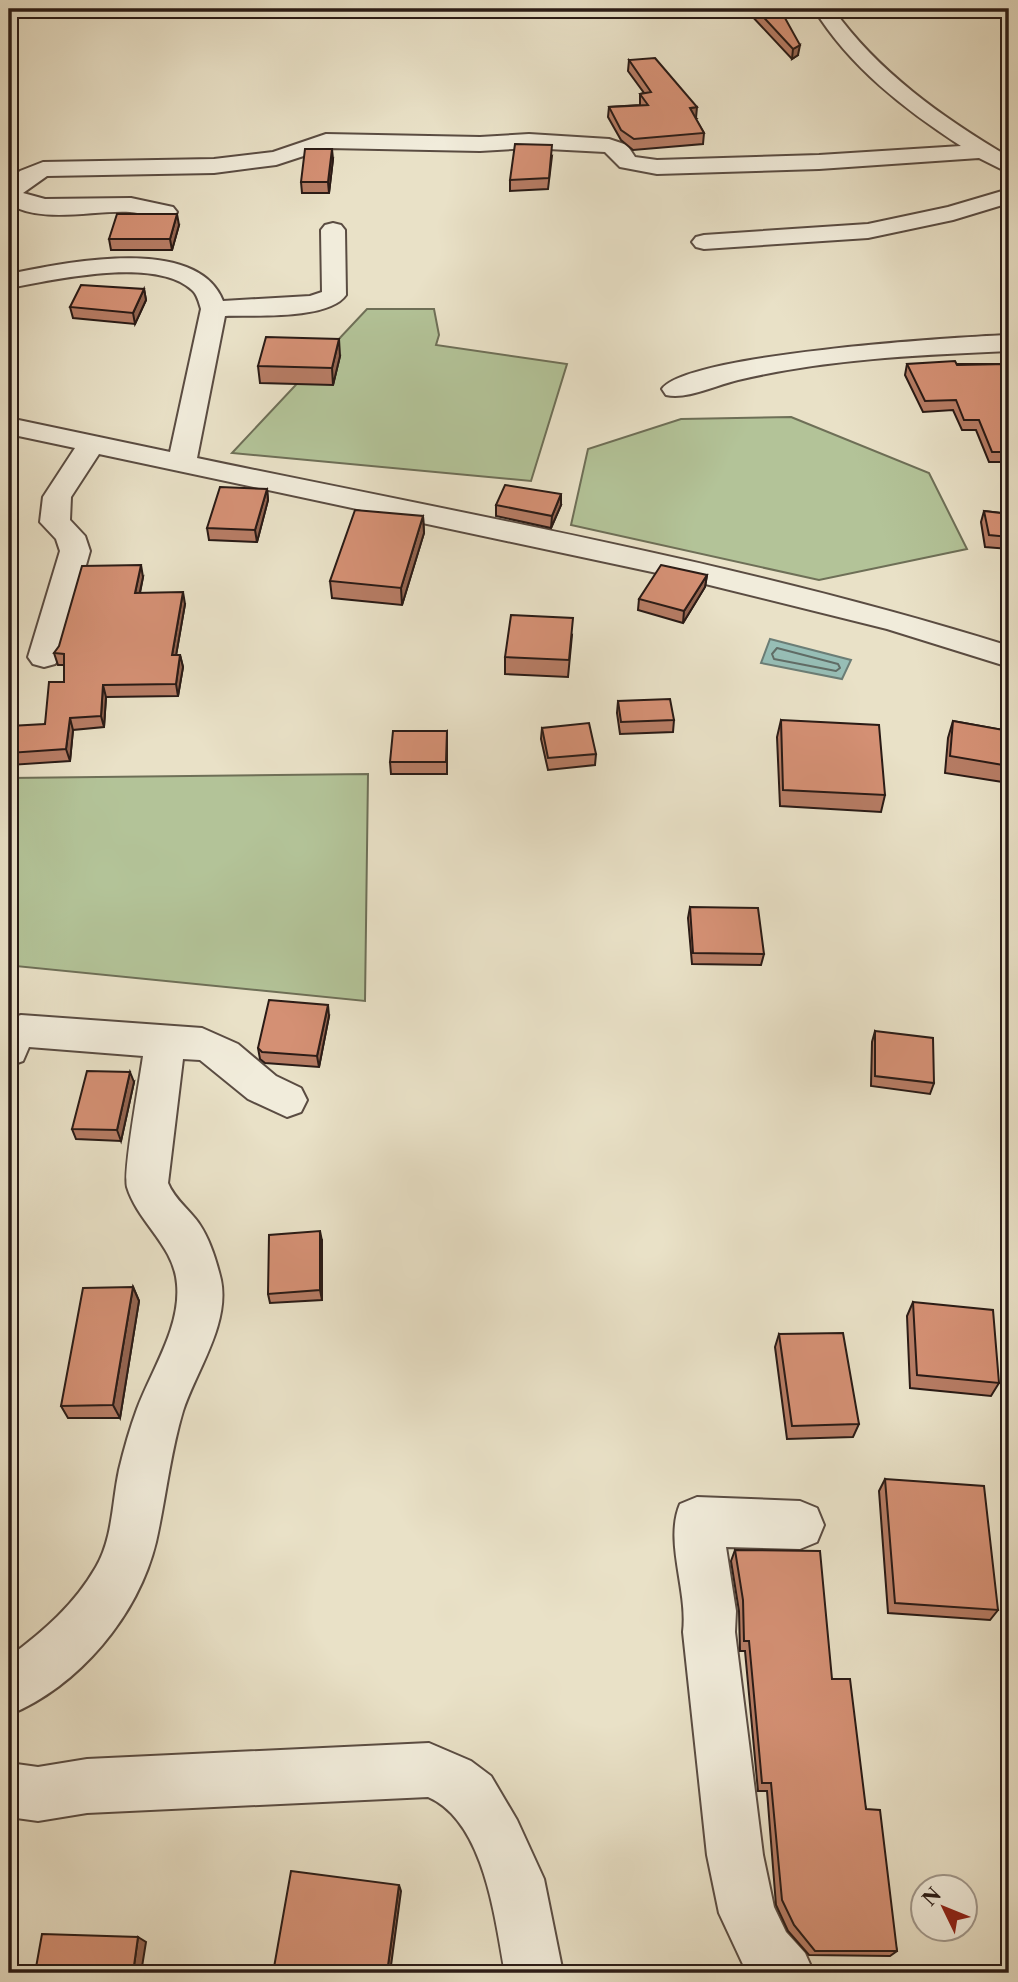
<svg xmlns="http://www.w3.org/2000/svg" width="1018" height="1982" font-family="'Libre Caslon Text',serif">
<rect width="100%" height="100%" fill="#e9e1c7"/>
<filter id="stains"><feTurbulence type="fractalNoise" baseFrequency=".00286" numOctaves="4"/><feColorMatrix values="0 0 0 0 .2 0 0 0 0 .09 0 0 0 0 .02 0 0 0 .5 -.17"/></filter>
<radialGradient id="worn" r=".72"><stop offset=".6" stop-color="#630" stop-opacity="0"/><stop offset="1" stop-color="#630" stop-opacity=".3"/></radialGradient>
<!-- green -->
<g fill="#b3c398" stroke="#6e6f57" stroke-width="2">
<polygon points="367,309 434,309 439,335 436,345 567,364 531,481 232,453"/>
<polygon points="791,417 929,473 967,549 819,580 571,525 588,449 681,419"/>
<polygon points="368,774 365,1001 16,966 9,980 9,778"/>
</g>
<!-- water -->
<polygon fill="#97beb6" stroke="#6b7d76" stroke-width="2" points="770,639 851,660 842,679 761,663"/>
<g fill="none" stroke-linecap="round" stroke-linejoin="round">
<!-- shore -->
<polygon stroke="#606c66" stroke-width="2" points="777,648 838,664 840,668 836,671 774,659 772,654"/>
<defs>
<g id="minor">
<path d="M814,9H833C878,72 943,118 1009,157V173L979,158L819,169L657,174L620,167L605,152L529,148L480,151L328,148L276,165L214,173L47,176L23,193L45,199L131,198L173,207L177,212L173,217C159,220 144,213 130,212C93,210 42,224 9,204V182L20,171L43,162L214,159L273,152L326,134L480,137L529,134L609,139L627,145L635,157L657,160L819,155L961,146C905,110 849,66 814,9Z"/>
<polygon points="1009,189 1009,203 953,220 868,238 704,249 696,247 692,242 696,237 704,235 868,224 948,207"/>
<path d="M333,223L341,225L345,230L346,295C329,320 253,315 225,316L197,458C469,515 744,563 1009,646V667L887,629L685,579L99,454L71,497L70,520L85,536L90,551L60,657L55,664L44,667L33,664L28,657L60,551L56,539L40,522L43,497L75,448L9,434V418L170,452L201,309C199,302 197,294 192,290C155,256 54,280 9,288V274C64,263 197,234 223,301L310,296L322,292L321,230L325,225Z"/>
<path d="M1009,335V351C918,355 827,359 738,380C716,385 687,400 666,395L662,389C686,354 957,337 1009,335Z"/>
<path d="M21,1015L202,1028L238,1044L276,1076L301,1088L307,1100L301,1112L287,1117L248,1099L200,1060L183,1059L168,1183C174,1199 191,1211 200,1225C210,1240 217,1263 221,1280C230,1324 196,1371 183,1411C170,1454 166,1498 156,1542C138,1616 79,1686 9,1715V1657C44,1631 74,1605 96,1567C113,1538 112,1502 119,1470C124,1449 130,1428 137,1409C152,1369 181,1327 177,1284C174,1245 138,1223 127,1187C123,1171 140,1079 143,1056L29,1047L23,1061L9,1066V1019Z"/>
<path d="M697,1497L800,1501L817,1508L824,1525L817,1542L800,1549L726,1547L736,1611L735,1632L763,1855L774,1907L786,1932L805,1953L814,1973H747L719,1913L707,1855L683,1632C688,1590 664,1542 680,1504Z"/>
<path d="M429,1743L471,1761L491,1776L517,1820L544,1879L563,1973H505C495,1920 485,1822 428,1797L87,1813L38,1821L9,1817V1763L38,1767L87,1759Z"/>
</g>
</defs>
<!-- minor casing -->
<use href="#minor" stroke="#5a4c42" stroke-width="4"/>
<!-- minor -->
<use href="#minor" fill="#f1ecdb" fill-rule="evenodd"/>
</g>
<!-- wall -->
<g fill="#b67c64" stroke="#2a1b16" stroke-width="2">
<polygon points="703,9 780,9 798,55 792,59 750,14 706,17"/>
<polygon points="629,60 696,118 695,118 704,133 703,144 633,150 621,140 608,117 609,107 640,105 640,94 644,93 628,71"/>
<polygon points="552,156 548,189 510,191 510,180"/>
<polygon points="333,159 329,193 302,193 301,182"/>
<polygon points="179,225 172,250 111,250 109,239"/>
<polygon points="144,289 146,300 135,324 73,318 70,307"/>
<polygon points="340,356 333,385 260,383 258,366"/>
<polygon points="907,364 1009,364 1009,462 989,462 976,430 962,430 953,410 923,412 905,375"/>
<polygon points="267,489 268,500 257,542 209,540 207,528"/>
<polygon points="496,505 561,505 551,528 496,516"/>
<polygon points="984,511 1009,514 1009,549 985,547 981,522"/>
<polygon points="423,516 424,533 402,605 332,598 330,581"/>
<polygon points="707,575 705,587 683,623 638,610 639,599"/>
<polygon points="143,577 140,593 185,604 176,655 180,655 183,667 178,696 106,697 104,727 73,730 70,761 10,765 9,760 9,736 45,724 64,682 64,665 58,665 54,653"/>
<polygon points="572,635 568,677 505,674 505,657"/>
<polygon points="618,701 674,720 673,732 620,734 617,713"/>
<polygon points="781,720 885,795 881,812 780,806 777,737"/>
<polygon points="953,721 1009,731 1009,783 945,773 948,738"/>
<polygon points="542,728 596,754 595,765 548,770 541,739"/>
<polygon points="447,731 447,774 391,774 390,762"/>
<polygon points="690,907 764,954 761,965 692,964 688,918"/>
<polygon points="329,1016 319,1067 265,1063 260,1059 258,1048"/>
<polygon points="875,1031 934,1083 930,1094 871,1086 872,1042"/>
<polygon points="134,1082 121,1141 76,1139 72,1129"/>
<polygon points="322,1241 322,1300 270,1303 268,1294"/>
<polygon points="133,1287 139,1301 120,1418 68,1418 61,1406"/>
<polygon points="913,1302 999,1383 991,1396 910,1388 907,1316"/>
<polygon points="779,1334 859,1424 853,1437 787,1439 775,1347"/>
<polygon points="885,1479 998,1610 990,1620 888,1613 879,1491"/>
<polygon points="735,1550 832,1679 866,1809 897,1951 890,1956 809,1955 788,1931 776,1905 767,1791 758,1791 745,1651 740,1651 739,1611 731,1561"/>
</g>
<!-- shaded-wall -->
<g fill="#946551" stroke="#2a1b16" stroke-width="2">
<polygon points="800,45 798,55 792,59 793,49"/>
<polygon points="697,107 696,118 689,119 690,108"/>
<polygon points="332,149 333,159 329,193 328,182"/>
<polygon points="177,214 179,225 172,250 170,239"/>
<polygon points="144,289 146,300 135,324 133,313"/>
<polygon points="339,339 340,356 333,385 332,368"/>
<polygon points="267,489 268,500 257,542 255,530"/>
<polygon points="561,494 561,505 551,528 552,516"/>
<polygon points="423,516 424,533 402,605 401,588"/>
<polygon points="141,565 143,577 137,605 135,593"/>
<polygon points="707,575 705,587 683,623 684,611"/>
<polygon points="9,588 13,602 9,612"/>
<polygon points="183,592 185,604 174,667 172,655"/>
<polygon points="180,655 183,667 178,696 176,684"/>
<polygon points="103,685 106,697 104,727 101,716"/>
<polygon points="70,718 73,730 70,761 66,749"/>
<polygon points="328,1005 329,1016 319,1067 317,1056"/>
<polygon points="130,1072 134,1082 121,1141 117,1130"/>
<polygon points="9,1099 13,1107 9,1139"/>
<polygon points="320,1231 322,1241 322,1300 320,1290"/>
<polygon points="133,1287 139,1301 120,1418 113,1405"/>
<polygon points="399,1885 401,1891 390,1973 387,1973"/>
<polygon points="138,1937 146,1942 141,1973 133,1973"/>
</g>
<!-- building -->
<g fill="#d49074" stroke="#2a1b16" stroke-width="2">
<polygon points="756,9 780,9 800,45 793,49"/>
<polygon points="655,58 697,107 690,108 704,133 634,139 621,130 609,107 648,105 640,94 651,92 629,60"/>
<polygon points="515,144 552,145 549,178 510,180"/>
<polygon points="305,149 332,149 328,182 301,182"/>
<polygon points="117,214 177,214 170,239 109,239"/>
<polygon points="81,285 144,289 133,313 70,307"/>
<polygon points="266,337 339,339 332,368 258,366"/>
<polygon points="955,361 957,365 1009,364 1009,452 992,452 979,420 964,420 956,400 925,401 907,364"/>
<polygon points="505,485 561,494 552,516 496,505"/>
<polygon points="220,487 267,489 255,530 207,528"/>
<polygon points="355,510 423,516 401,588 330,581"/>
<polygon points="984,511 1009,514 1009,537 989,535"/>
<polygon points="141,565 135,593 183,592 172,655 180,655 176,684 103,685 101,716 70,718 66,749 9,753 10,726 45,724 49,682 64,682 64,654 54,653 59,646 82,566"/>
<polygon points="661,565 707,575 684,611 639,599"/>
<polygon points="511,615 573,618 569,660 505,657"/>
<polygon points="670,699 674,720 621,722 618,701"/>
<polygon points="781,720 879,725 885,795 783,790"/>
<polygon points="953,721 1009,731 1009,766 950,756"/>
<polygon points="589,723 596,754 548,758 542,728"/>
<polygon points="393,731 447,731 446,762 390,762"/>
<polygon points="690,907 758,908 764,954 693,953"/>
<polygon points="269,1000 328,1005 317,1056 262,1052 258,1048"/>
<polygon points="875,1031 933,1038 934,1083 875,1076"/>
<polygon points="87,1071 130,1072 117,1130 72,1129"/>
<polygon points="320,1231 320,1290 268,1294 269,1235"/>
<polygon points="133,1287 113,1405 61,1406 83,1288"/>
<polygon points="913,1302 993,1310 999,1383 917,1375"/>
<polygon points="843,1333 859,1424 792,1426 779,1334"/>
<polygon points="885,1479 984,1486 998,1610 895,1603"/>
<polygon points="735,1550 820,1551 832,1679 850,1679 866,1809 880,1810 897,1951 815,1951 794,1925 782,1900 771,1783 762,1783 749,1641 744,1641 743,1600"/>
<polygon points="291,1871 399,1885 387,1973 273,1973"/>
<polygon points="42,1934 138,1937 133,1973 35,1973"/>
</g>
<!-- margin -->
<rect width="1018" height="1982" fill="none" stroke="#e9e1c7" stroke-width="35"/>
<rect x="10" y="10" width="997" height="1961" fill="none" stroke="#2a1b16" stroke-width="3.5"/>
<rect x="18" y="18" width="983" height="1947" fill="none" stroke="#2a1b16" stroke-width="2"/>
<!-- north arrow -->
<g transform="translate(944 1908) rotate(313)"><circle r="33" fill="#f1ecdb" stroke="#a1988c" stroke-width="2"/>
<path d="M0-5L12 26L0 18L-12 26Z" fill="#8f2418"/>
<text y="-10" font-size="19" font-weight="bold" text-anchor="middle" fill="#2a1b16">N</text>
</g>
<rect width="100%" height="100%" filter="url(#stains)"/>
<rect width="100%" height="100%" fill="url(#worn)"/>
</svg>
